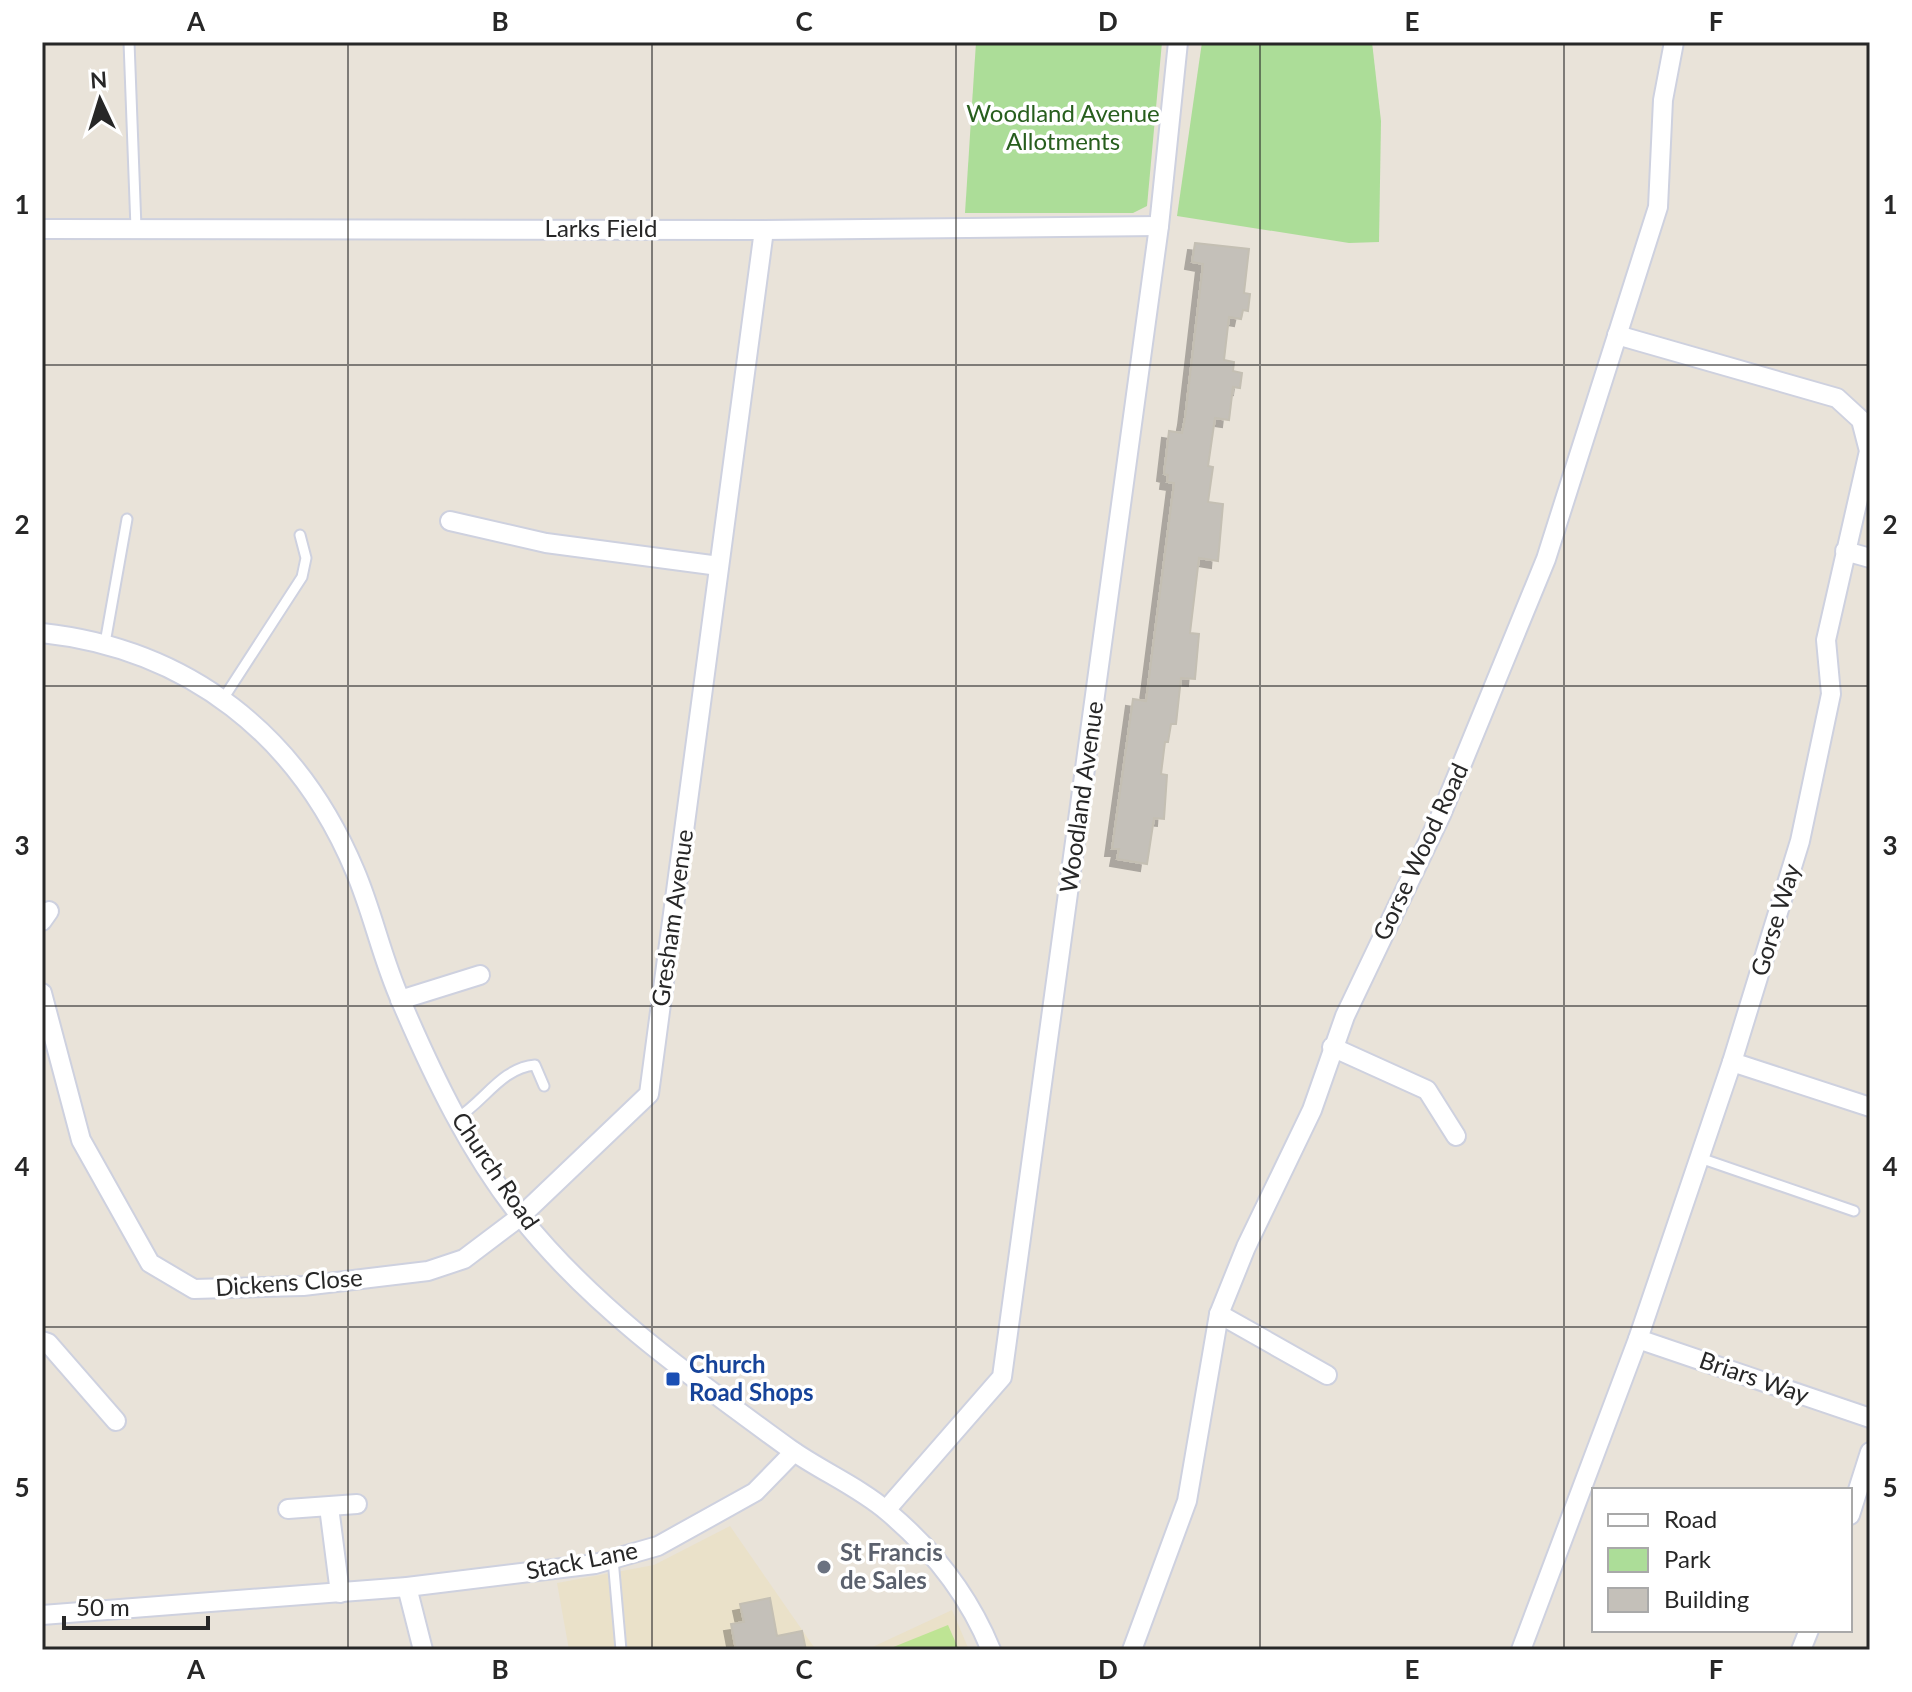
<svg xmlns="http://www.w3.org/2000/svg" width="1912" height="1692" font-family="Lato,sans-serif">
<defs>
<filter id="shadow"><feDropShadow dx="-7" dy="7" stdDeviation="0" flood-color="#0004"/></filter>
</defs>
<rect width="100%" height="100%" fill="#e9e3d9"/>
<!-- education -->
<g fill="#eae1c9">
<polygon points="730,1526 816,1650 569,1650 557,1583 654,1565"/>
<polygon points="952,1610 969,1650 866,1650"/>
</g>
<!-- green -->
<g fill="#acdd98">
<polygon points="976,42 1162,42 1147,206 1133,213 965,213"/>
<polygon points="1202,42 1372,42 1381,121 1379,242 1349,243 1177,216"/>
</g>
<!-- pitch -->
<polygon fill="#bee494" points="948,1625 959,1650 886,1650"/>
<!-- building -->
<g fill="#c4c0b9" stroke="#c4bfb3" stroke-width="2" filter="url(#shadow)">
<polygon points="1195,243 1249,249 1244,293 1250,294 1248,311 1243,310 1241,319 1229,317 1224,360 1234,362 1233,371 1242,373 1240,388 1233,387 1229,420 1215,418 1208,466 1213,467 1208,502 1223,504 1218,561 1199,558 1190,633 1199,634 1195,679 1181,678 1176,724 1171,724 1168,742 1165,742 1161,774 1167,775 1164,819 1154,818 1147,864 1117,859 1119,849 1112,849 1133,699 1146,701 1174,483 1167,482 1168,475 1164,474 1169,431 1182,433 1185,418 1203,264 1192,262"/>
<polygon points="770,1598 777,1636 802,1631 806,1650 736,1650 731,1624 744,1622 740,1604"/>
</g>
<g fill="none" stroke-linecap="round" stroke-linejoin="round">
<defs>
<g id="lane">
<polyline points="129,42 136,228"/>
<polyline points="105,643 127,519"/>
<polyline points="223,699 302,577 306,558 300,535"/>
<path d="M457,1118C484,1102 501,1068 535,1065L544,1086"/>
<polyline points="1700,1158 1854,1211"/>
<polyline points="613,1559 621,1650"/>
</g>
<g id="street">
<polyline points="42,229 764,230 1159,226"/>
<polyline points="450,521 546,543 719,566"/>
<polyline points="1845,551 1870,558"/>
<path d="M42,633C189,649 298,735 355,871C373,913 382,959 401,1001C433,1076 470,1153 521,1217C595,1310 694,1379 790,1449C821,1471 859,1487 888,1512C932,1549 969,1596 991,1650"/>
<polyline points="42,921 49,911"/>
<polyline points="42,993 81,1140 150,1263 194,1289 303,1286 428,1271 464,1259 521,1216 649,1094 764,230"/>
<polyline points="400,1000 480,975"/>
<polyline points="1332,1047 1427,1090 1456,1136"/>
<polyline points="1732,1062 1870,1107"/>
<polyline points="1219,1314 1327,1375"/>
<polyline points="1638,1339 1870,1418"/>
<polyline points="42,1341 48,1343 116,1421"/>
<polyline points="329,1507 340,1593"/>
<polyline points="288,1509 357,1504"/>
<polyline points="886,1510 1002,1377 1159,226 1178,42"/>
<polyline points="1850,1515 1870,1452"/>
<polyline points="407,1587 423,1650"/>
<polyline points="42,1615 407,1587 595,1564 658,1546 755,1492 794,1452"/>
<polyline points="1132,1650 1187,1501 1219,1314 1246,1247 1312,1110 1345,1016 1441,815 1546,559 1658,207 1663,100 1674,42"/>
<polyline points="1521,1650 1638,1339 1732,1062 1800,841 1831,694 1826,640 1869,451 1861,420 1837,398 1617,335"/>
<polyline points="1801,1650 1809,1630"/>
</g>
</defs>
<!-- lane casing -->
<use href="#lane" stroke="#ced1df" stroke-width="13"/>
<!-- street casing -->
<use href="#street" stroke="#ced1df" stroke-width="22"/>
<!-- lane -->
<use href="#lane" stroke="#fff" stroke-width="9"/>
<!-- street -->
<use href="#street" stroke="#fff" stroke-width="18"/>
</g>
<!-- grid -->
<path fill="none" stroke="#272727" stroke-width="2" stroke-opacity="0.55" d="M348,42V1650M652,42V1650M956,42V1650M1260,42V1650M1564,42V1650M42,365H1870M42,686H1870M42,1006H1870M42,1327H1870"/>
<!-- markers -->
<rect fill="#1a4fb4" stroke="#fff" stroke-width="3" x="665" y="1371" width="16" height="16" rx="4"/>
<circle fill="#6b7280" stroke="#fff" stroke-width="3" cx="824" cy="1567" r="8"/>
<g text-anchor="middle" stroke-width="7" stroke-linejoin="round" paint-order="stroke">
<!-- park labels -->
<g font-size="24" fill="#275e1d" stroke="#fff">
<text x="1063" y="122">Woodland Avenue<tspan x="1063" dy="28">Allotments</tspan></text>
</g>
<!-- street labels -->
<g font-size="24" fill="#272727" stroke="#fff">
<text x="601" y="237">Larks Field</text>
<text transform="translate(1082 797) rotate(-82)" y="8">Woodland Avenue</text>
<text transform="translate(1421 852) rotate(-65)" y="8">Gorse Wood Road</text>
<text transform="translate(673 918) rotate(-82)" y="8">Gresham Avenue</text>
<text transform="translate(1776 920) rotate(-73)" y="8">Gorse Way</text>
<text transform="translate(495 1171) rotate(56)" y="8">Church Road</text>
<text transform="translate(289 1283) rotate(-4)" y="8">Dickens Close</text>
<text transform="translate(1754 1378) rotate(19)" y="8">Briars Way</text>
<text transform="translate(582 1561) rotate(-11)" y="8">Stack Lane</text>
</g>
<!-- transit labels -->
<g font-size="24" font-weight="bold" fill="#164399" stroke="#fff" text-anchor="start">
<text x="689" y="1373">Church<tspan x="689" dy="28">Road Shops</tspan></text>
</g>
<!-- worship labels -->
<g font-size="24" font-weight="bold" fill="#5b616d" stroke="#fff" text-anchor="start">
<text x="840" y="1561">St Francis<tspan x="840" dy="28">de Sales</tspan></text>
</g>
</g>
<!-- border -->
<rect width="1912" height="1692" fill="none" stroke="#ffffff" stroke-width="88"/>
<!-- legend -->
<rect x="1592" y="1488" width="260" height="144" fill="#ffffff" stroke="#a9a9a9" stroke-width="2"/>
<rect x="1608" y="1514" width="40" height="12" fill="#ffffff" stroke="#a9a9a9" stroke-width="2"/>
<text x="1664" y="1528" font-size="24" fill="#272727">Road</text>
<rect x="1608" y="1548" width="40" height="24" fill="#acdd98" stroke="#a9a9a9" stroke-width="2"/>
<text x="1664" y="1568" font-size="24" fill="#272727">Park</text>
<rect x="1608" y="1588" width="40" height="24" fill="#c4c0b9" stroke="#a9a9a9" stroke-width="2"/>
<text x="1664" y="1608" font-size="24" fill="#272727">Building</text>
<!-- north arrow -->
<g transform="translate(100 100) rotate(356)" stroke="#ffffff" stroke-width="6" paint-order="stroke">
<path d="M0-6L14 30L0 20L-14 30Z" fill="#272727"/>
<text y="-12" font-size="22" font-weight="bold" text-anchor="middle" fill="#272727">N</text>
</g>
<!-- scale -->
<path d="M64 1616v12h144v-12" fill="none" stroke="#272727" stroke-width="4"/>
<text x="76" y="1616" font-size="24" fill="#272727" stroke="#ffffff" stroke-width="6" paint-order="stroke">50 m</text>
<rect x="44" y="44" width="1824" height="1604" fill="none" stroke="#272727" stroke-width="3"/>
<g font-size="26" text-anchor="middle" font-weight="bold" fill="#272727">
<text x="196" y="31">A</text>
<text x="500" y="31">B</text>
<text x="804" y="31">C</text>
<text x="1108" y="31">D</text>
<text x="1412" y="31">E</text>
<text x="1716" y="31">F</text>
<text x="22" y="214">1</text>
<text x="1890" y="214">1</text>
<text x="22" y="534">2</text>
<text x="1890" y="534">2</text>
<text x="22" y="855">3</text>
<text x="1890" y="855">3</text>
<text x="22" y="1176">4</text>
<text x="1890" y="1176">4</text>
<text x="22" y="1497">5</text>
<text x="1890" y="1497">5</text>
<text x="196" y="1679">A</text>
<text x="500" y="1679">B</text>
<text x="804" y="1679">C</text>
<text x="1108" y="1679">D</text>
<text x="1412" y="1679">E</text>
<text x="1716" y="1679">F</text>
</g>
</svg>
